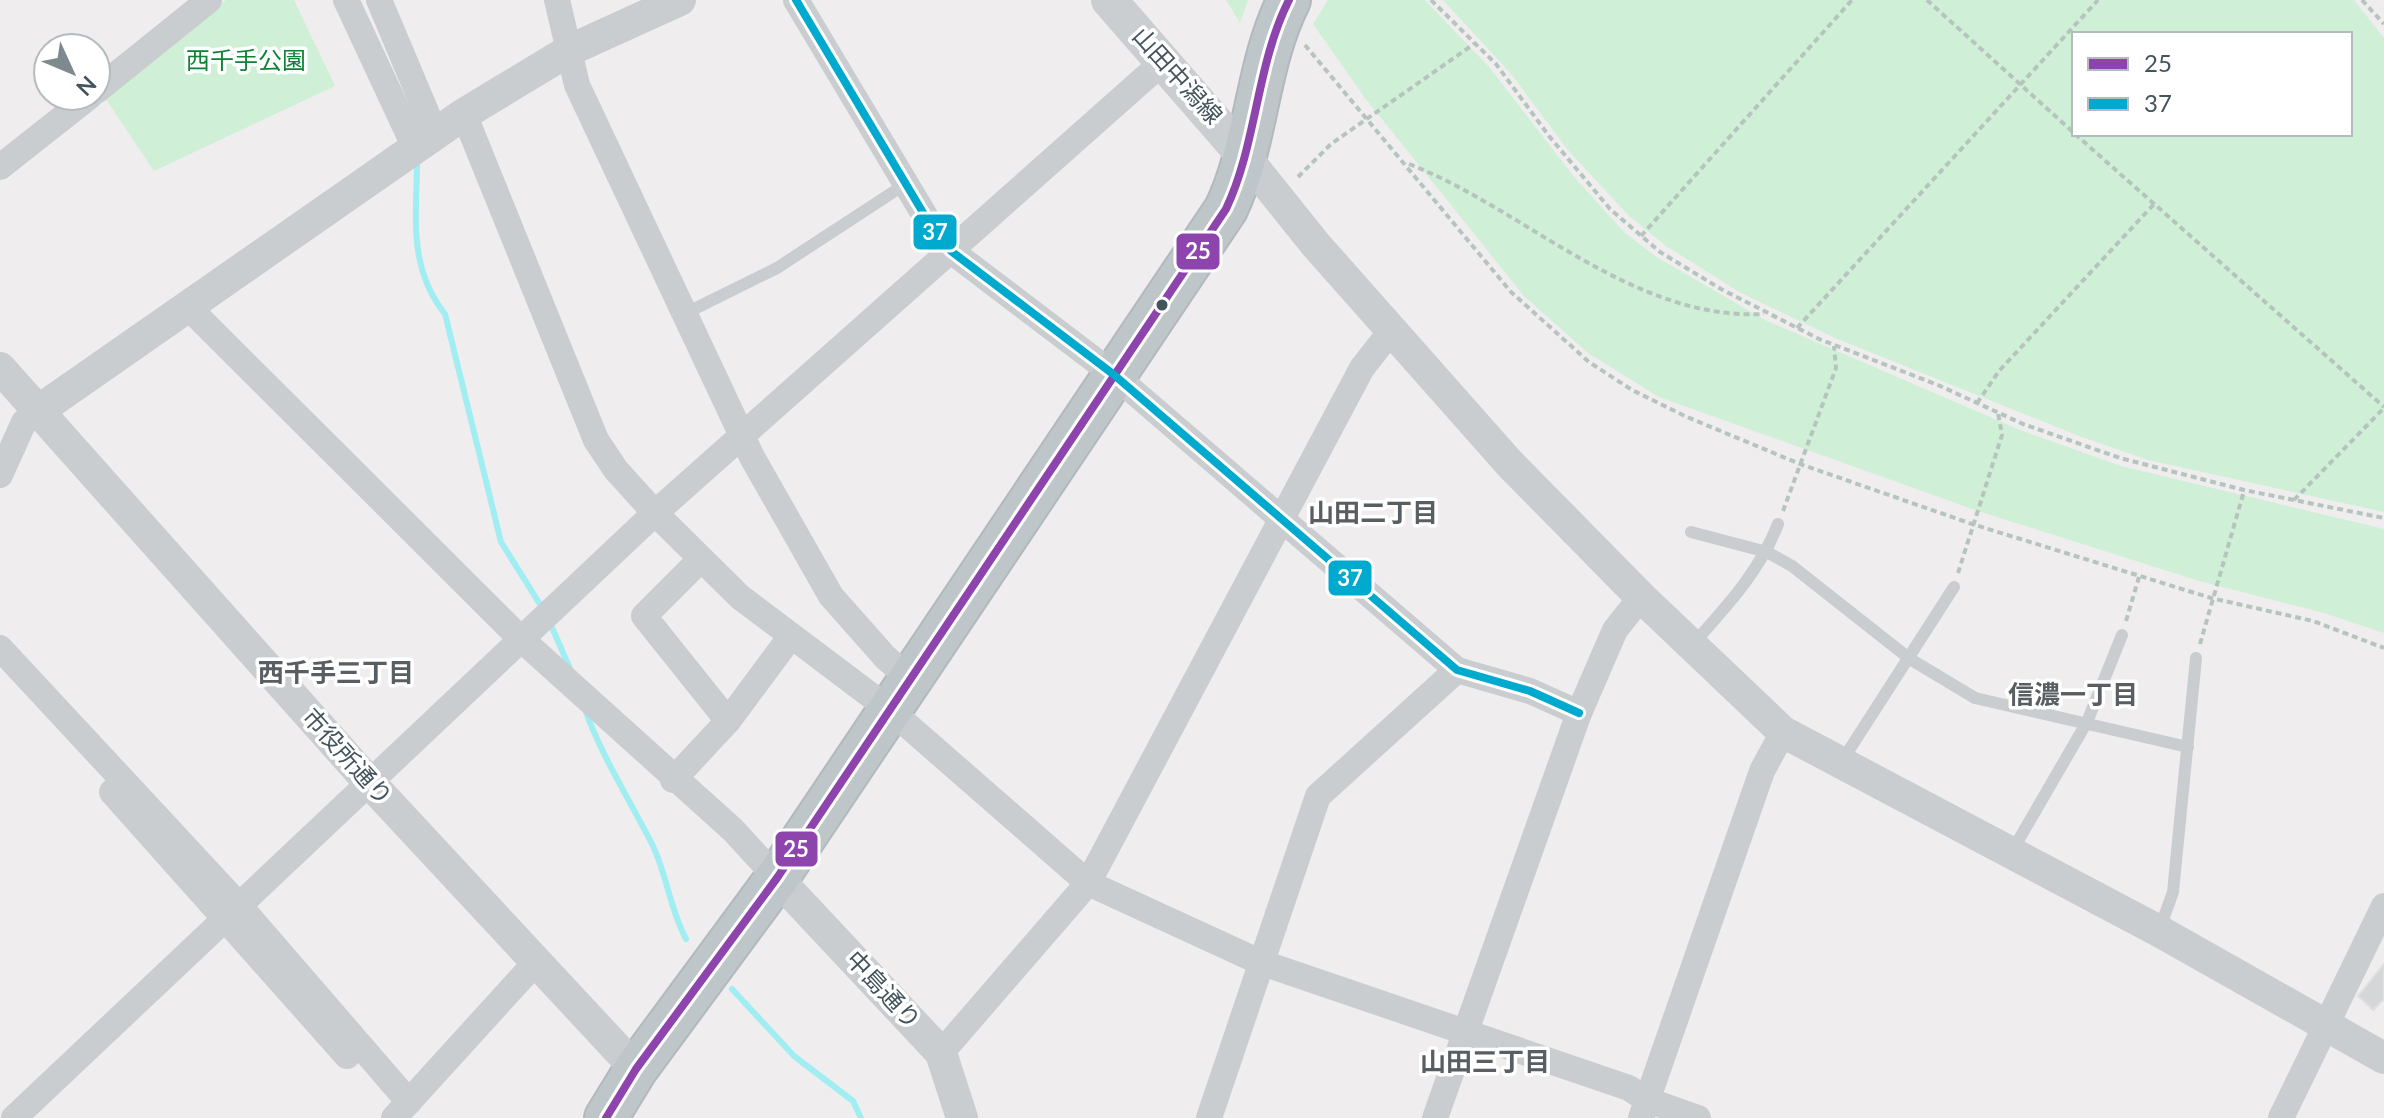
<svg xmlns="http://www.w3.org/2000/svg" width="2384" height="1118" font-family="Lato,'Noto Sans JP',sans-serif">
<rect width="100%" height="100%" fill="#efedee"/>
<!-- green -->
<g fill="#cff0d7" fill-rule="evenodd">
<polygon points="226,0 294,0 335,86 154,171 105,98"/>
<polygon points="1226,0 1248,0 1240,23"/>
<polygon points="1328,0 1425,0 1489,67 1575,178 1624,232 1655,256 1765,320 2020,430 2121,466 2384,529 2384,633 2324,613 2199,581 1975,510 1659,397 1588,353 1524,296 1365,98 1313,24"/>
<path d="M1443,0H2354L2384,38V512L2148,460L2079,436L1835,338L1741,293L1666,246L1629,216L1567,149L1512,75ZM2350,34V134H2074V34Z"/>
</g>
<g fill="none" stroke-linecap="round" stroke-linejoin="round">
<!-- stream -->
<g stroke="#a0edf2" stroke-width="6">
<path d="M417,159C417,215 407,266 445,314L501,542L543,609"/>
<polyline points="550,623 571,671"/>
<path d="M586,712C603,759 630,800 653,846C667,876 670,909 686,939"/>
<polyline points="732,989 794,1056 853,1101 861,1118"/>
</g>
</g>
<!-- building -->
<polygon fill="#d5d6d8" stroke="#e0dfe1" stroke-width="2" points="2384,964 2384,999 2373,1010 2358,996"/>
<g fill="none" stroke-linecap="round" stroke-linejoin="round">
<defs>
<path id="trunk" d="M606,1118L636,1069L777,878L1226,209C1257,144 1256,65 1289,0"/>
</defs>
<!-- trunk casing -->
<use href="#trunk" stroke="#b2b9be" stroke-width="46"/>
<!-- path -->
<g stroke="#b6c4be" stroke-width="4" stroke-dasharray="6 4" stroke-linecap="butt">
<polyline points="1431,0 1496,64 1549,136 1610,209 1660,252 1721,289 1819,339 1938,385 2023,424 2120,458 2244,490 2384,518"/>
<polyline points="1927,0 2074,133"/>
<polyline points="2362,0 2384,24"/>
<polyline points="1305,45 1511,292 1589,362 1632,390 1687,417 1800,464 1972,524 2211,598 2313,621 2384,648"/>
<polyline points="2075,134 2384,407"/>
<path d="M1409,164C1525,209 1632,321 1764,314"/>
<polyline points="1298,177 1331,144 1474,44"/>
<polyline points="1641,236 1852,0"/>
<polyline points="1797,328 2098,0"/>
<polyline points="1977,403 1999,371 2155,203"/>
<polyline points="2294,500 2384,408"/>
<polyline points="1783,511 1836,368 1834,346"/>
<polyline points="1958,573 2002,435 1998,413"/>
<polyline points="2126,621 2139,577"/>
<polyline points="2200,644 2244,491"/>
</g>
<!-- service -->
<g stroke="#c9cdcf" stroke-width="12">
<polyline points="686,313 777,268 907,183"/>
<polyline points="1691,532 1767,552 1792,566 1910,659 1975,698 2188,747"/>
<path d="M1693,644C1726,607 1760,571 1778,524"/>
<polyline points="1842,761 1954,587"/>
<polyline points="2011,853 2087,722 2122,635"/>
<polyline points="2159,931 2173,892 2196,658"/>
</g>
<!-- minor -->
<g stroke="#c9cdcf" stroke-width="26">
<polyline points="346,0 416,150"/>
<polyline points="379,0 435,133"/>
<polyline points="557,0 577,85 752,457 831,596 885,657 910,679"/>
<polyline points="796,0 937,236 951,251 1113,374 1457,670 1530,691 1579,713"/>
<polyline points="96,91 209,0"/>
<polyline points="464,114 596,440 616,470 655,513 740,597 890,710 1088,883 1260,962 1629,1088 1647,1100 1698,1118"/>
<polyline points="0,167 90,96"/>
<polyline points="187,306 521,639 733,830 777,878"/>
<polyline points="0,475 24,422 38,411"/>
<polyline points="700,560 644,616 728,721"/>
<polyline points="0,648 238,904 409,1102"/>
<polyline points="673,780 728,721 791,636"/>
<polyline points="112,792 347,1056"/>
<polyline points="941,1053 1088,883 1362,368 1391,331"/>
<polyline points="14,1118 655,513 1164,61"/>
<polyline points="394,1118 536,962"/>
<polyline points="1209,1118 1318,796 1457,670"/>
<polyline points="1435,1118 1579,713 1615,630 1641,597"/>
<polyline points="1641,1118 1762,771 1783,732"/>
<polyline points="2281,1118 2384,906"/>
</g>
<!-- tertiary -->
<g stroke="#c9cdcf" stroke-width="32">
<polyline points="1243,154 1316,245 1510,464 1641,597 1783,732 2159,931 2384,1058"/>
<polyline points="0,368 369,782 636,1069"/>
<polyline points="38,411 464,114 570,50 680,0"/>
<polyline points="777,878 941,1053 962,1118"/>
</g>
<!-- secondary -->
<polyline stroke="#caced0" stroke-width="36" points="1109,0 1243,154"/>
<!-- trunk -->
<use href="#trunk" stroke="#bec6c9" stroke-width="42"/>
<defs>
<path id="bus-1" d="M606,1118L636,1069L777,878L1226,209C1257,144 1256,65 1289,0"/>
<polyline id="bus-2" points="796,0 937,236 951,251 1113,374 1457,670 1530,691 1579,713"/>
</defs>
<!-- bus-1 casing -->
<use href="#bus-1" stroke="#fff" stroke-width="14"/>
<!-- bus-2 casing -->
<use href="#bus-2" stroke="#fff" stroke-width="14"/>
<!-- bus-1 -->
<use href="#bus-1" stroke="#8e44ad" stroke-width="8"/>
<!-- bus-2 -->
<use href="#bus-2" stroke="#00a9ce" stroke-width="8"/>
</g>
<!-- markers -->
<circle fill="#43545c" stroke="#fff" stroke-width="3" cx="1162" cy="305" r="7"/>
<g text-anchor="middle" stroke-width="7" stroke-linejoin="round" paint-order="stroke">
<!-- park labels -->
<g font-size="24" fill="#0e8337" stroke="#fff">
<text x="246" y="69">西千手公園</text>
</g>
<!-- street labels -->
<g font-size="24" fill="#43545c" stroke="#fff">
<text transform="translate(1177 76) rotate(48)" y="8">山田中潟線</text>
<text transform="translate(347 757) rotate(48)" y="8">市役所通り</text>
<text transform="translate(883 990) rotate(47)" y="8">中島通り</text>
</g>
<!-- neighbourhood labels -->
<g font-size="26" font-weight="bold" fill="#595e62" stroke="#fff">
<text x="1373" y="522">山田二丁目</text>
<text x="336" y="682">西千手三丁目</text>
<text x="2073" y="704">信濃一丁目</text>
<text x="1485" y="1071">山田三丁目</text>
</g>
</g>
<g stroke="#fff" stroke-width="3">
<rect x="912" y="213" width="46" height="38" rx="8" fill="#00a9ce"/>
<rect x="1175" y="232" width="46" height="39" rx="8" fill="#8e44ad"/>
<rect x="1327" y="559" width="46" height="38" rx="8" fill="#00a9ce"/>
<rect x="774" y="830" width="45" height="38" rx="8" fill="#8e44ad"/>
</g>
<g font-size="22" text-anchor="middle" font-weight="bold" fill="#fff">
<text x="935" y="240">37</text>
<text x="1198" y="259">25</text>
<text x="1350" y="586">37</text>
<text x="796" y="857">25</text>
</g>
<!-- legend -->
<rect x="2072" y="32" width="280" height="104" fill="#ffffff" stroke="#b4bbbe" stroke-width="2"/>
<rect x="2088" y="58" width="40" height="12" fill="#8e44ad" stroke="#b4bbbe" stroke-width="2"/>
<text x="2144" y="72" font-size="24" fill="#43545c">25</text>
<rect x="2088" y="98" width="40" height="12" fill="#00a9ce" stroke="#b4bbbe" stroke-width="2"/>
<text x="2144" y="112" font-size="24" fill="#43545c">37</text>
<!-- north arrow -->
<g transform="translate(72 72) rotate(134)"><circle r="38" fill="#ffffff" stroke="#b4bbbe" stroke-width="2"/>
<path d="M0-6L14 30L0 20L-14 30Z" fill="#7f8a8f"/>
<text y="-12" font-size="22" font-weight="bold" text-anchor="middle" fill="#43545c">N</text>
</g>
</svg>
